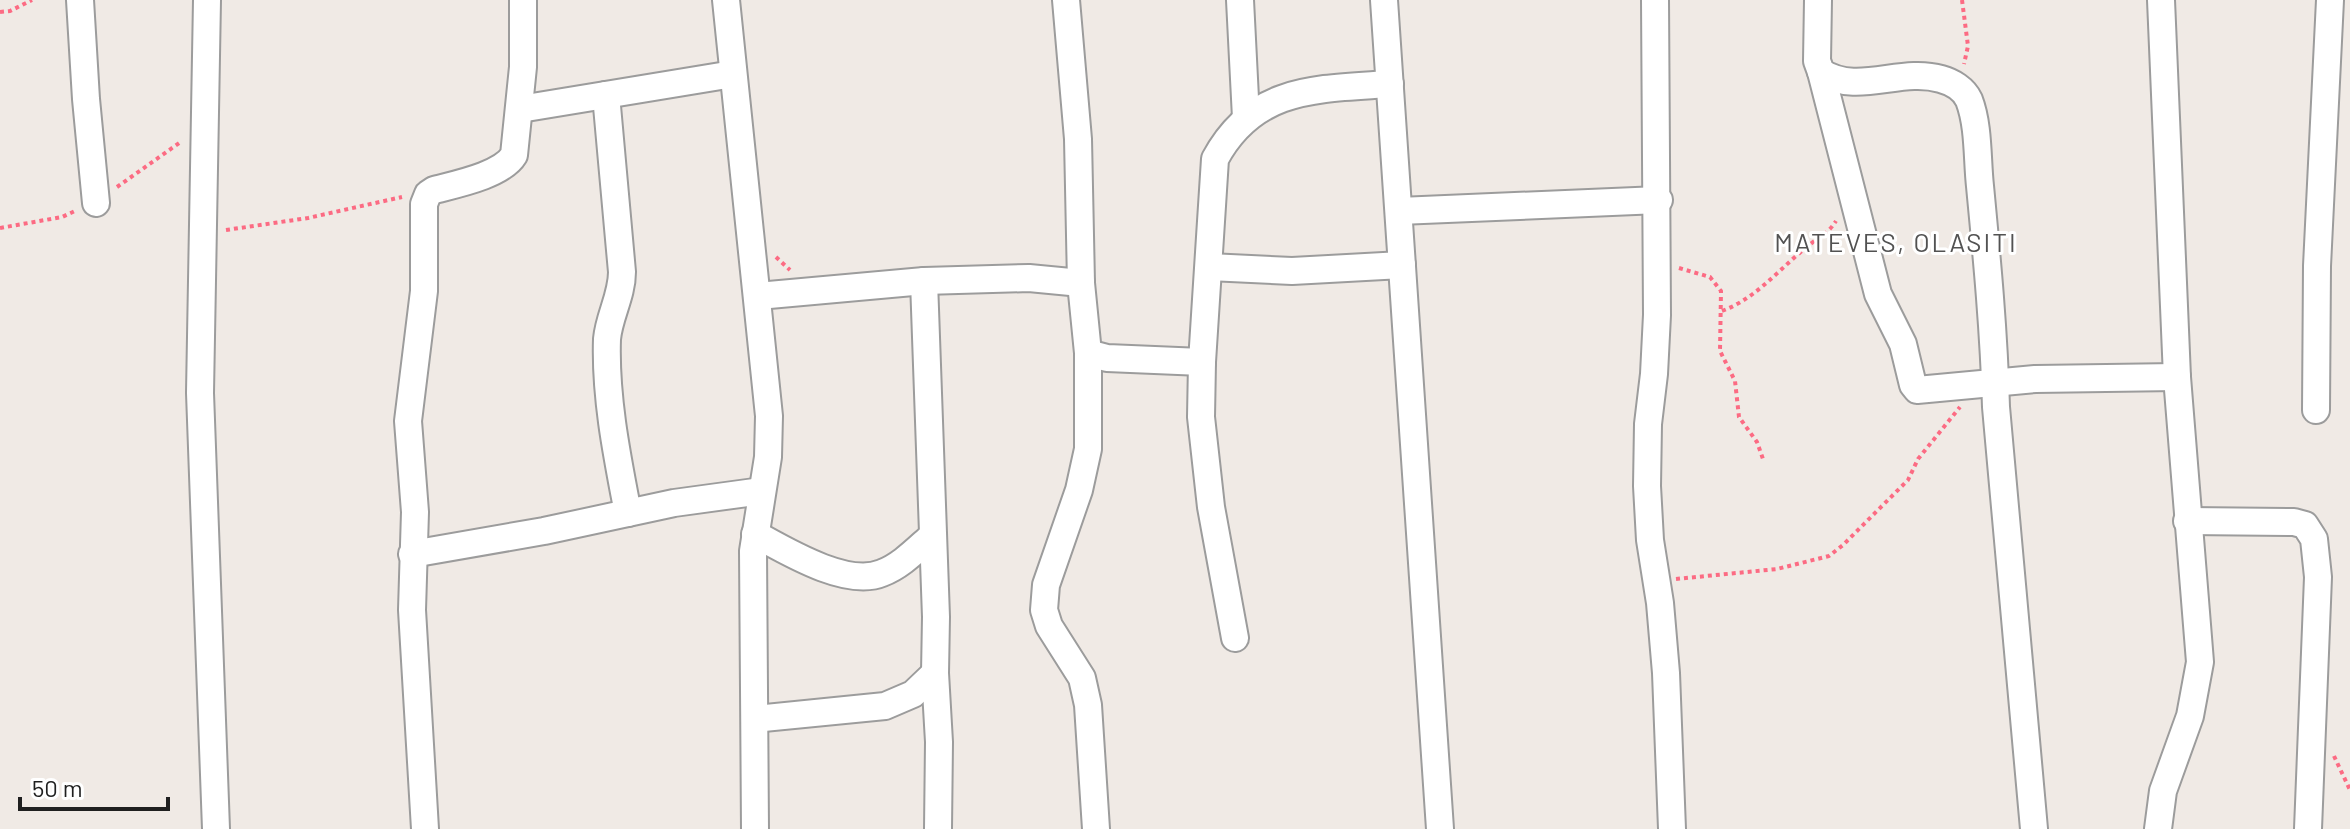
<svg xmlns="http://www.w3.org/2000/svg" width="2350" height="829" font-family="Barlow,sans-serif">
<rect width="100%" height="100%" fill="#f0eae5"/>
<g fill="none" stroke-linecap="round" stroke-linejoin="round">
<defs>
<g id="minor">
<polyline points="80,0 86,99 96,203"/>
<polyline points="207,0 200,393 216,829"/>
<polyline points="726,0 769,416 768,457 753,551 755,829"/>
<polyline points="1066,0 1078,139 1081,283 1088,353 1088,449 1079,490 1046,585 1044,610 1049,626 1082,678 1088,705 1096,829"/>
<polyline points="1240,0 1246,118"/>
<polyline points="1384,0 1440,829"/>
<polyline points="1655,0 1657,315 1654,374 1648,424 1647,486 1650,540 1660,603 1666,673 1672,829"/>
<path d="M1818,0L1817,61L1821,72C1858,96 1900,67 1941,79C1952,82 1964,89 1969,100C1979,126 1977,159 1980,186C1987,259 1994,333 1996,407L2034,829"/>
<polyline points="1821,72 1878,294 1903,344 1913,385 1917,390 2035,379 2177,377"/>
<path d="M606,95L622,272C622,296 609,316 607,339C605,397 617,456 628,513"/>
<polyline points="520,109 733,74"/>
<polyline points="1399,211 1659,200"/>
<polyline points="1209,267 1292,271 1402,265"/>
<polyline points="924,281 936,617 935,673 939,742 938,829"/>
<polyline points="758,296 924,281 1029,278 1081,283"/>
<polyline points="1088,353 1107,358 1202,362"/>
<polyline points="2316,410 2317,266 2330,0"/>
<polyline points="2187,521 2294,522 2305,525 2314,539 2318,577 2308,829"/>
<path d="M755,534C786,551 847,588 882,573C901,566 917,549 932,536"/>
<polyline points="412,554 544,531 674,503 762,491"/>
<path d="M1235,638L1211,507L1201,417L1202,362L1215,159C1254,86 1318,89 1390,84"/>
<polyline points="755,719 885,706 913,694 935,673"/>
<path d="M425,829L412,610L415,512L408,421L424,291V204L428,194L434,190C457,184 502,175 514,155L523,67V0"/>
<polyline points="2158,829 2163,791 2190,716 2200,662 2177,377 2161,0"/>
</g>
</defs>
<!-- minor casing -->
<use href="#minor" stroke="#9c9c9c" stroke-width="30"/>
<!-- path -->
<g stroke="#fc6b83" stroke-width="4" stroke-dasharray="4 4" stroke-linecap="butt">
<polyline points="1962,0 1968,46 1964,64"/>
<polyline points="0,12 10,11 32,0"/>
<polyline points="117,187 182,141"/>
<polyline points="0,228 62,217 75,211"/>
<polyline points="226,230 308,218 402,197"/>
<polyline points="776,257 790,270"/>
<polyline points="1679,268 1710,277 1721,291 1720,351 1735,381 1739,417 1757,442 1763,459"/>
<path d="M1722,311C1757,298 1780,268 1808,246C1820,236 1827,235 1836,221"/>
<polyline points="1676,579 1777,569 1829,556 1843,545 1908,480 1918,459 1960,407"/>
<polyline points="2334,756 2350,790"/>
</g>
<!-- minor -->
<use href="#minor" stroke="#fff" stroke-width="26"/>
</g>
<g text-anchor="middle" stroke-width="6" stroke-linejoin="round" paint-order="stroke">
<!-- neighbourhood labels -->
<g font-size="26" letter-spacing="2" fill="#525252" stroke="#fff">
<text x="1896" y="252">MATEVES, OLASITI</text>
</g>
</g>
<!-- scale -->
<path d="M20 797v12h148v-12" fill="none" stroke="#1f1f1f" stroke-width="4"/>
<text x="32" y="797" font-size="24" fill="#1f1f1f" stroke="#ffffff" stroke-width="6" paint-order="stroke">50 m</text>
</svg>
